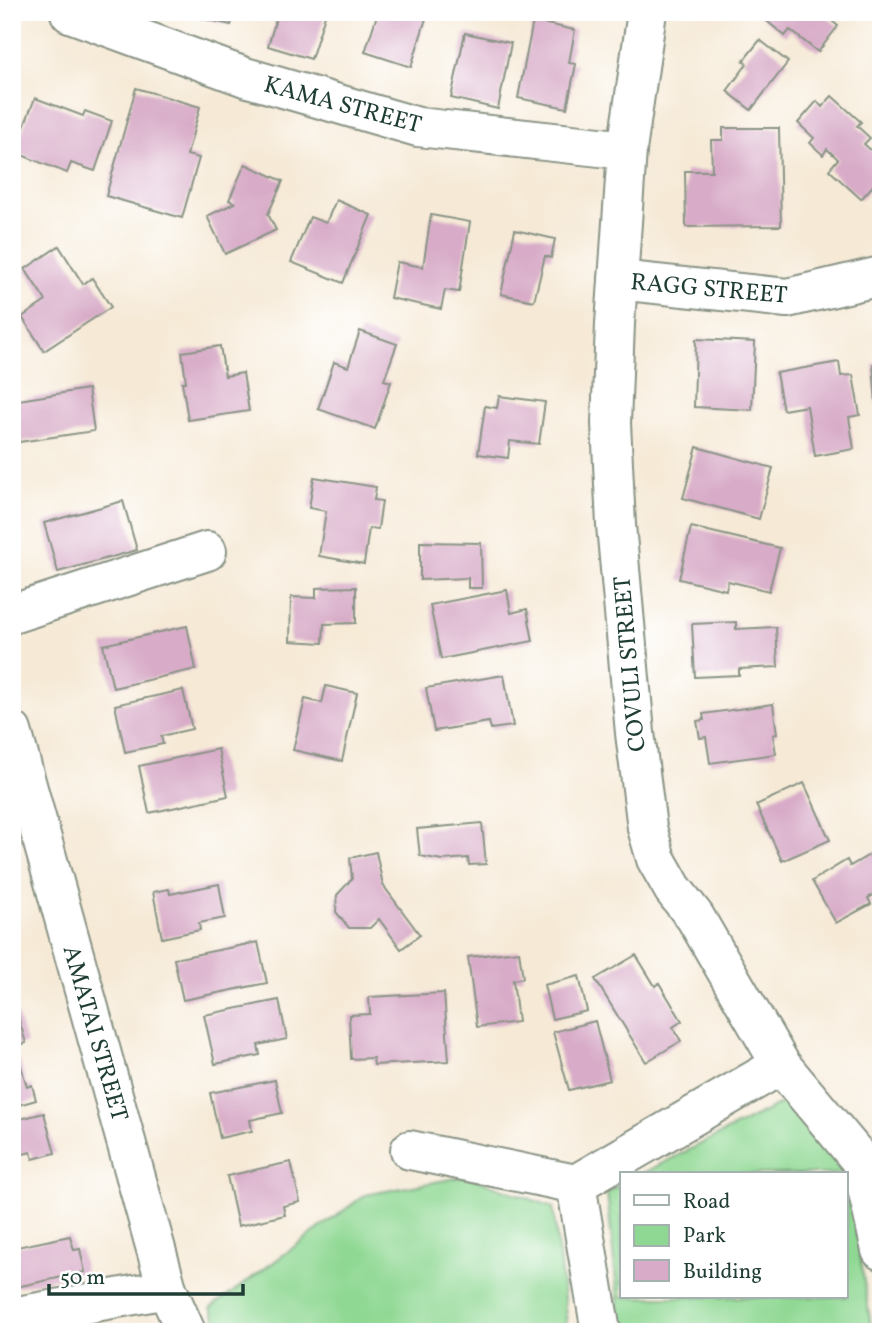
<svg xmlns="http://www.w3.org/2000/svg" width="893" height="1344" font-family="Vollkorn,serif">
<rect width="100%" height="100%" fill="#fff"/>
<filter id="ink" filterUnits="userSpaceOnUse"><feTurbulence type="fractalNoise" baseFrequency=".0143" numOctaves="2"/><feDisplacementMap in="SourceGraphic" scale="14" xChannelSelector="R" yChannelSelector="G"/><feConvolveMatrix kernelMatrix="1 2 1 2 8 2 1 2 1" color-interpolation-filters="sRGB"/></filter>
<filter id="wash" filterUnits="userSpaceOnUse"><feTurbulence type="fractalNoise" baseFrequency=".00686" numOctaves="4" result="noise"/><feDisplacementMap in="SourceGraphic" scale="28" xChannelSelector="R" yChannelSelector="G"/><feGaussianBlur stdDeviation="1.57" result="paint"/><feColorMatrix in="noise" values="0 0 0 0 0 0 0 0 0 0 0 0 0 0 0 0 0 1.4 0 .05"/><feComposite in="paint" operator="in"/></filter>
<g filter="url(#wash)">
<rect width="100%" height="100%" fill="#f6ead7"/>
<!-- green -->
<g fill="#8fd893" stroke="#578a64" stroke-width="2">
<polygon points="790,1099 846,1168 872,1332 621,1332 607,1192 622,1184 622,1297 846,1297 846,1174 641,1174"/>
<polygon points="467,1176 553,1207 568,1332 222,1332 211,1308 365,1195"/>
</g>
<g id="blocks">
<!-- building -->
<g fill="#d8acc8">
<polygon points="188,12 234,12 231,25 187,15"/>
<polygon points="278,12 326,12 311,59 268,46"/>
<polygon points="378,12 428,12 411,67 365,52"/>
<polygon points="756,12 821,12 838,26 818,52 790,30 785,36"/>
<polygon points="533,21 575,30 569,63 576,64 567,108 518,98"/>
<polygon points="465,33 511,43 498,109 451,98"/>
<polygon points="760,40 788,62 751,110 727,91 747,64 743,61"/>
<polygon points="136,88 200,107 187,155 199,158 182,218 106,196"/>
<polygon points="832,96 861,122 857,126 870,138 864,144 881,159 878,167 881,169 881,177 861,199 829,170 838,159 827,149 823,155 810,143 814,138 798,123 817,101 822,107"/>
<polygon points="35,98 83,116 85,111 112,121 95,171 71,163 67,173 14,152"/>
<polygon points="723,128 779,128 781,226 686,227 685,171 712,171 711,140 723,140"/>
<polygon points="245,164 283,181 268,214 276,230 225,254 207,216 235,203 229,200"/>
<polygon points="336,200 371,215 343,283 291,262 310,217 326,223"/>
<polygon points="431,215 470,222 459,292 445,290 441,309 390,298 397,262 423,267"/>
<polygon points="515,230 555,239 551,258 545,256 534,301 501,294"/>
<polygon points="59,246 83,284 92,278 111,307 44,351 22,317 46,301 25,269"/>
<polygon points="360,331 397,344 384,380 391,382 375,429 318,409 334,362 348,367"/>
<polygon points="696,339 755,342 752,410 694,407"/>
<polygon points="220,346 225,376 243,373 249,411 188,420 182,382 186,382 182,352"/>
<polygon points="839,362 841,376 853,375 860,415 849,417 854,449 815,456 807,406 783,410 776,373"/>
<polygon points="881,363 881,403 876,404 873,364"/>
<polygon points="88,389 94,431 12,443 12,401"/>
<polygon points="499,396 545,402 539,444 510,441 508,458 478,454 485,406 497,408"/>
<polygon points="697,447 773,468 759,519 683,498"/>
<polygon points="314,477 376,487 374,500 382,501 378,529 369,528 364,564 319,556 326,511 309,508"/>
<polygon points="123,501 137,550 58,572 44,523"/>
<polygon points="691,527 780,548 769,591 728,581 726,590 679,579"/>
<polygon points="420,542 481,543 482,588 468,588 468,578 420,580"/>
<polygon points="356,587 356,623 324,624 323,643 290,641 291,597 316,598 316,588"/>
<polygon points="507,590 511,613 527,609 533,641 441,659 430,605"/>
<polygon points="736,622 736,629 776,627 778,667 739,669 739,675 695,677 692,624"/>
<polygon points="187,626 196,669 113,688 103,645"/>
<polygon points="504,675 513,726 491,729 489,722 434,731 426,688"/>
<polygon points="326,686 357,693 342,761 293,750 305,699 322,703"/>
<polygon points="183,690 192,729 161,736 163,744 125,752 115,705"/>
<polygon points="773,704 777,734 773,735 776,754 710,763 706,737 700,738 697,721 704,720 703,714"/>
<polygon points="218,749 228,796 149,813 139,766"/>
<polygon points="804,783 830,840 782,861 756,805"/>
<polygon points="482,823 486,864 469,865 468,858 442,860 420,856 417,829"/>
<polygon points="881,848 881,891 868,898 871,904 836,923 812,881 847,860 850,866"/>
<polygon points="376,852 383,885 420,935 401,949 379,919 370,928 349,928 336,912 337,895 352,879 350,858"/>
<polygon points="219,884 225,918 199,923 200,930 162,938 153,892 169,889 170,894"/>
<polygon points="258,942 267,983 183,1000 174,959"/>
<polygon points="519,951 523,978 513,980 518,1022 477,1027 468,957"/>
<polygon points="636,955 655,986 659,983 682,1021 673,1027 681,1041 646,1062 595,979"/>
<polygon points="579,976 587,1011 552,1019 544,985"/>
<polygon points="444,993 449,1061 374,1065 373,1058 351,1059 349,1015 370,1014 369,997"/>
<polygon points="279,1000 287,1039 258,1045 260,1055 215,1064 204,1015"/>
<polygon points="17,1013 26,1043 12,1047 12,1015"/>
<polygon points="595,1021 610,1080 569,1090 553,1032"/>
<polygon points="19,1059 27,1087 32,1085 36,1100 12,1107 12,1061"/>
<polygon points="275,1080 282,1113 250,1120 252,1131 220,1138 210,1093"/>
<polygon points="44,1113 55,1153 33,1159 31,1152 12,1157 12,1121"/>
<polygon points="291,1162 300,1202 283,1206 285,1215 238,1226 227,1176"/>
<polygon points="70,1236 74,1250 80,1249 85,1272 12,1288 12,1248"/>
</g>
</g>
</g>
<g filter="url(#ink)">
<use href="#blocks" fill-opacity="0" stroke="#8a9486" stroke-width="2"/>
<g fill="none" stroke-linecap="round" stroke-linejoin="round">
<defs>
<g id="minor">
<polyline points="647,12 627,150 615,324 611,423 616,525 635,733 647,828 656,859 673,889 695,917 781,1065 861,1161 881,1250"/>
<polyline points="70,13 245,77 418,127 627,150"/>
<polyline points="618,280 787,298 881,276"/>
<polyline points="12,614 207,551"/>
<polyline points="12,731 167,1289"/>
<polyline points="410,1150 576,1184"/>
<polyline points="576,1184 781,1065"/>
<polyline points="576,1184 601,1332"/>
</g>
<polyline id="major" points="12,1317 167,1289 186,1332"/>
</defs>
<!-- minor casing -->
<use href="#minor" stroke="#8a9486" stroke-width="42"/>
<!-- major casing -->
<use href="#major" stroke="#8a9486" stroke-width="42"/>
<!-- minor -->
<use href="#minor" stroke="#fff" stroke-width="38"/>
<!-- major -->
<use href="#major" stroke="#fff" stroke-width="38"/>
</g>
</g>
<g text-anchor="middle" stroke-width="5" stroke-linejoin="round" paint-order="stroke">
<!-- street labels -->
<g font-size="24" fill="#1f3d34" stroke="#fff">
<text transform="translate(343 104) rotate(15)" y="8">KAMA STREET</text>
<text transform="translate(709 288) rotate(5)" y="8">RAGG STREET</text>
<text transform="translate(629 664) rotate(-95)" y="8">COVULI STREET</text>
<text transform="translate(96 1033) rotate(74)" y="8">AMATAI STREET</text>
</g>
</g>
<!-- margin -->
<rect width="893" height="1344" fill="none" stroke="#fff" stroke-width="42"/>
<!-- legend -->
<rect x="620" y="1172" width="228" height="126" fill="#ffffff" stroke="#a5b1ae" stroke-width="2"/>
<rect x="634" y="1195" width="35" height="10" fill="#ffffff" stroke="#a5b1ae" stroke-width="2"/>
<text x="683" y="1208" font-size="21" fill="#1f3d34">Road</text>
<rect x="634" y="1225" width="35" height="21" fill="#8fd893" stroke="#a5b1ae" stroke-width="2"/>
<text x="683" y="1242" font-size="21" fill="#1f3d34">Park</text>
<rect x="634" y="1260" width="35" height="21" fill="#d8acc8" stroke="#a5b1ae" stroke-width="2"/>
<text x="683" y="1278" font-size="21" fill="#1f3d34">Building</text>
<!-- scale -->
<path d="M49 1284v10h194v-10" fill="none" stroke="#1f3d34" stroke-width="3.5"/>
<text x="60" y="1284" font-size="21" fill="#1f3d34" stroke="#ffffff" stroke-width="5" paint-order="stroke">50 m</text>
</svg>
